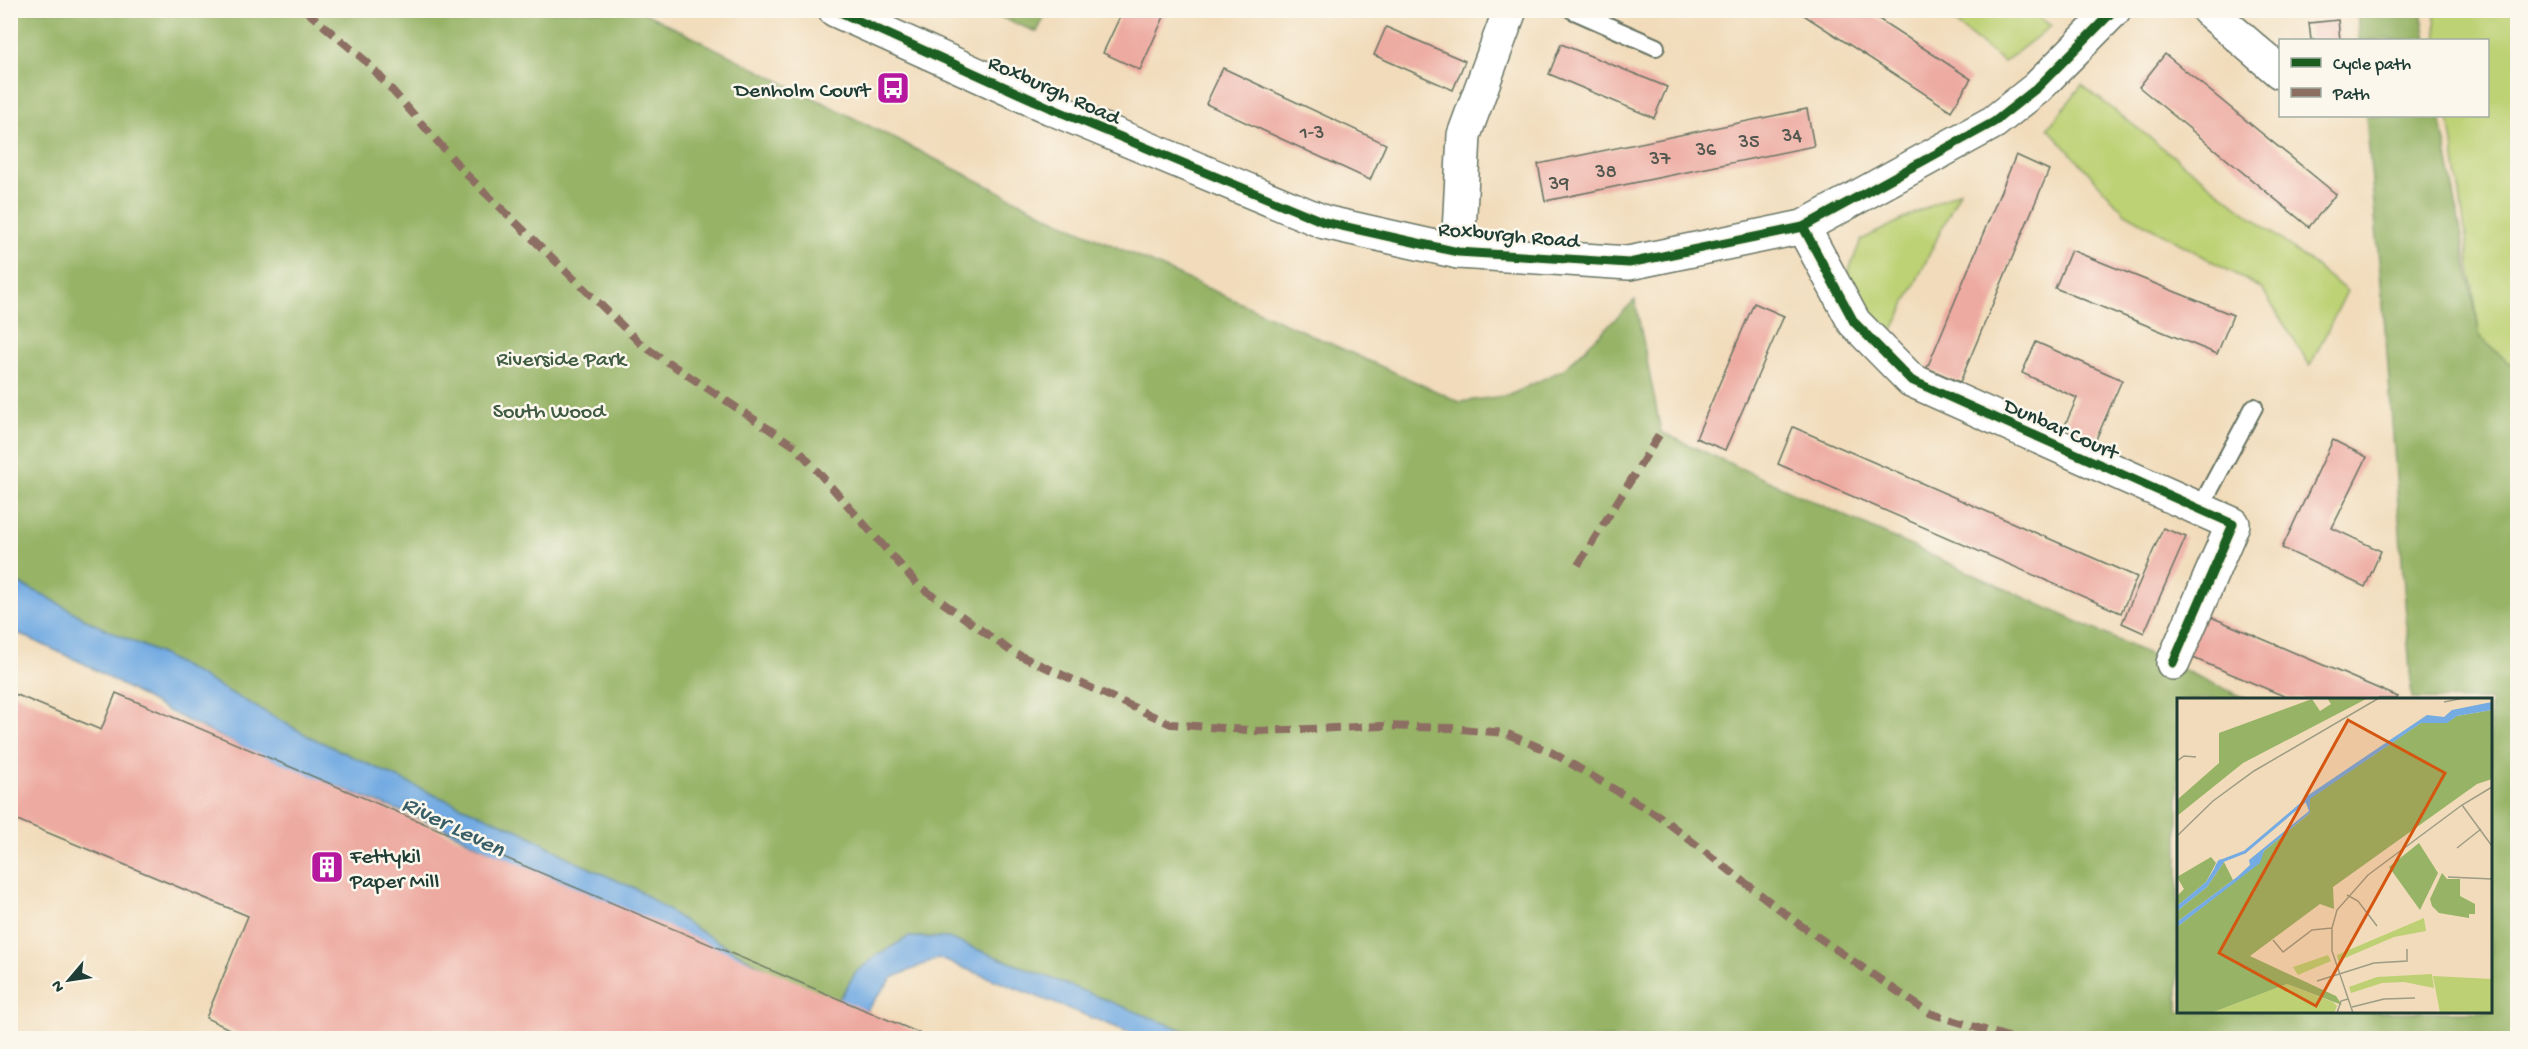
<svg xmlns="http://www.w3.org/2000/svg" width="2528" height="1049" font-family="'Gochi Hand',sans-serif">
<rect width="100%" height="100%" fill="#fbf7ec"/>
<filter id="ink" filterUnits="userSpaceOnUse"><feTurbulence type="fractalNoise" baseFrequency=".0167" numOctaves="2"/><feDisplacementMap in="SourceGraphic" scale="12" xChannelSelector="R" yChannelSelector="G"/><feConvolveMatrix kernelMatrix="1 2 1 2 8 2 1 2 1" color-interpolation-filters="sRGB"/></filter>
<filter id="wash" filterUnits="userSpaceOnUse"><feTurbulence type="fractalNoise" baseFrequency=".008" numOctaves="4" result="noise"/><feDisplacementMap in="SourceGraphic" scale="24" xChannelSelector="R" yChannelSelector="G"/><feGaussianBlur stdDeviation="1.35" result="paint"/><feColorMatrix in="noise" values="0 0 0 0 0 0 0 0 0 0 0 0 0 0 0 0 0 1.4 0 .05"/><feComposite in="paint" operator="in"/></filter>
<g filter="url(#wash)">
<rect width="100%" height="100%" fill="#f1dbba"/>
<!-- green -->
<g fill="#bdd174" stroke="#6e8754" stroke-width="1.5">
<polygon points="1940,11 2031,11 2051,26 2004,62"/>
<polygon points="2434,11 2517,11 2517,370 2480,338 2449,116 2488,116 2488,40 2438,40"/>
<polygon points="2082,85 2347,291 2310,366 2262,289 2125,213 2048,128"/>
<polygon points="1960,191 1888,340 1844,283 1861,240"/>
</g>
<!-- forest -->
<g fill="#96b366" stroke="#5a784d" stroke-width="1.5">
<polygon points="10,11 641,11 1050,217 1460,402 1510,395 1564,369 1635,300 1661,432 2247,699 2178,700 2178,1012 2490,1012 2490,700 2412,699 2386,339 2366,116 2440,116 2480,337 2517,370 2517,1038 1203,1038 948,938 908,937 878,955 856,972 835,1006 805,992 693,927 636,889 576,862 525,833 432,794 308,736 161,654 92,623 44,595 11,580"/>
<polygon points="985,11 1047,11 1037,32"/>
<polygon points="2357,11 2421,11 2426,40 2359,40"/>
</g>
<!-- water -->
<polygon fill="#73abe2" stroke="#49748b" stroke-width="1.5" points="10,580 44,595 92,623 161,654 308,736 432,794 525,833 576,862 636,889 693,927 805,992 835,1006 856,972 878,955 908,937 948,938 1203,1038 1144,1038 938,958 892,978 866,1011 860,1038 820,1038 589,903 442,827 270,761 166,710 85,664 11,630"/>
<g id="blocks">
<!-- building -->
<g fill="#edaaa1">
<polygon points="1123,10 1167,10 1140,70 1103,53"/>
<polygon points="1796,10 1865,10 1971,79 1951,111"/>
<polygon points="2338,20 2340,40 2311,40 2309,23"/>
<polygon points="1386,27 1465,61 1453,90 1374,55"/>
<polygon points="1561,44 1667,87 1654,118 1549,74"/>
<polygon points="2165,54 2336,194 2309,227 2139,87"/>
<polygon points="1223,68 1386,144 1370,180 1206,104"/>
<polygon points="1807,109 1814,146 1545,201 1538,164"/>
<polygon points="2016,155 2049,170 1960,382 1927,368"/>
<polygon points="2071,250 2233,315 2217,354 2055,288"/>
<polygon points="1754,303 1784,316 1725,450 1696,438"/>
<polygon points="2036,342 2122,380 2094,444 2063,430 2077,398 2022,373"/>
<polygon points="1793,427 2137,577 2121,613 1778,464"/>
<polygon points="2333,440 2367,457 2332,528 2381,551 2365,587 2282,548"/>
<polygon points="2163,528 2186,537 2144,633 2122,623"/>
<polygon points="2204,614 2398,697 2397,699 2291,699 2186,655"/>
<polygon points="10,692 101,730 116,693 931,1038 248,1038 206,1018 248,916 10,817"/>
</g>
</g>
</g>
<g filter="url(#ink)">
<use href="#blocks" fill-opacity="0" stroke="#687463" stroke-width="1.5"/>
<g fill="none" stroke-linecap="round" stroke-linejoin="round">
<defs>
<g id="service">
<polyline points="1572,10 1656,47"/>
<polyline points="2199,510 2254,407"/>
</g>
<g id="minor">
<polyline points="835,10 1051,108 1324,222 1458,252 1629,263 1803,227 1994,122 2037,88 2114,10"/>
<polyline points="2208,10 2280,72"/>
<polyline points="1803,227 1854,322 1911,380 2233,524 2173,663"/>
<polyline points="1458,252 1464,135 1510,10"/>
</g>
</defs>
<!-- service casing -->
<use href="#service" stroke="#687463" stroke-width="20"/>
<!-- minor casing -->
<use href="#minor" stroke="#687463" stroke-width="36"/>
<!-- service -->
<use href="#service" stroke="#fff" stroke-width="16"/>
<!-- minor -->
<use href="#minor" stroke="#fff" stroke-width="33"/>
<!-- quiet -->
<g stroke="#8d6e63" stroke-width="8" stroke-dasharray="15 8" stroke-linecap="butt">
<polyline points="305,10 368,63 467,175 642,345 796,447 918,585 1012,652 1171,724 1259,731 1383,726 1450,728 1505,733 1553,753 1659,816 1796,922 1929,1013 2011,1038"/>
<polyline points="1578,565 1661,432"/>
</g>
<defs>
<g id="cycleway">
<polyline points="835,10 1051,108 1324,222 1458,252 1629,263 1803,227 1994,122 2037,88 2114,10"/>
<polyline points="1803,227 1854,322 1911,380 2233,524 2173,663"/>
</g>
</defs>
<!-- cycleway casing -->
<use href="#cycleway" stroke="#fbf7ec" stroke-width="13"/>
<!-- cycleway -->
<use href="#cycleway" stroke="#1b5e20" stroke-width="9"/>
</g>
</g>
<!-- icons -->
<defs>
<symbol id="bus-square" viewBox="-11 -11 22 22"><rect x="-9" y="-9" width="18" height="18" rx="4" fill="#b5179e" stroke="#fbf7ec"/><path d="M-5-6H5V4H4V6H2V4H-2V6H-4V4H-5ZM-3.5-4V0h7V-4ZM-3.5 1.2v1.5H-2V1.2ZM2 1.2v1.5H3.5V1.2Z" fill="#fff"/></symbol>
<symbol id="building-square" viewBox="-11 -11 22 22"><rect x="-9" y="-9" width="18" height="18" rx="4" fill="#b5179e" stroke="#fbf7ec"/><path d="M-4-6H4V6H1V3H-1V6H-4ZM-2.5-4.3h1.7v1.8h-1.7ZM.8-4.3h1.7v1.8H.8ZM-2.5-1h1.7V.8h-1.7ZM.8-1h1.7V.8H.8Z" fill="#fff"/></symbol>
</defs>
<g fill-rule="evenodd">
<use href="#bus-square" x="874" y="69" width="38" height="38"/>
<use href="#building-square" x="308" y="848" width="38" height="38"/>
</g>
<g text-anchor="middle" stroke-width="5" stroke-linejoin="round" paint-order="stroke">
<!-- number labels -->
<g font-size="20" fill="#52584f">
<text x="1312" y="138">1-3</text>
<text x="1792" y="141">34</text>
<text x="1749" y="147">35</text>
<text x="1706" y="155">36</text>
<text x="1660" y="164">37</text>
<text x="1606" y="177">38</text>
<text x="1559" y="189">39</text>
</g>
<!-- poi labels -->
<g font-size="22" fill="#1f3d34" stroke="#fbf7ec" text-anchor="end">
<text x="870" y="96">Denholm Court</text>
<text x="350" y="862" text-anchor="start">Fettykil<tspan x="350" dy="25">Paper Mill</tspan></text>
</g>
<!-- street labels -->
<g font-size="22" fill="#1f3d34" stroke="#fbf7ec">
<text transform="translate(1055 88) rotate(24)" y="8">Roxburgh Road</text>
<text transform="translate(1509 233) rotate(5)" y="8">Roxburgh Road</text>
<text transform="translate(2062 427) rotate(24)" y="8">Dunbar Court</text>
</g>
<!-- park labels -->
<g font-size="22" fill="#3f5b41" stroke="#fbf7ec">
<text x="561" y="365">Riverside Park</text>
<text x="549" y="417">South Wood</text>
</g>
<!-- water labels -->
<g font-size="24" font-style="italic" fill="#385e68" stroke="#fbf7ec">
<text transform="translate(454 825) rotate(26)" y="8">River Leven</text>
</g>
</g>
<!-- overview -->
<g transform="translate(2177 698)">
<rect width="315" height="315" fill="#f1dbba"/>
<path d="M247,220L249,233L217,239L161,263L160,257ZM151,257L154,263L121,277L116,269ZM255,276L257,290L227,284L205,285L174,295L172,289L200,279ZM256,278L315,281V315H263ZM110,286L156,304L160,308L157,315H34Z" fill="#bdd174"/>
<path d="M150,0H191L66,65L0,118V102L42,65V35L135,1L143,13L154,6ZM315,12V81L300,86L156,189L157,211L143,206L73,258L159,298L165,307L110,286L34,315H0V229L82,165L87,153L133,115L132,101L244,25H269L280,18ZM242,145L261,175L243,212L212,169ZM34,159L39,165L29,184L0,208V198L7,191L0,179ZM47,164L56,182L0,224V213L30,189ZM265,175L270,181H283V198L298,206V216H292V220L262,215L255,208L253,201Z" fill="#96b366"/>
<path d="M315,4V12L280,18L270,25H244L133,101V115L87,153L83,165L0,229V224L60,179L73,167L72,162L132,113L127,100L250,17L267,19L275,12ZM43,161L47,164L30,189L0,213V208L29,184Z" fill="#73abe2"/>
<path fill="none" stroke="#73abe2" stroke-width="3" d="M39,170L42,164L68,154L135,97"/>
<path fill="none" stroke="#9d9c84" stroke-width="1.5" d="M267,4L287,0M0,63L7,58L19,59M285,107L315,148M0,138L36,103L77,73L202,0M280,150L304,131M271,179L315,181M170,197L181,203L200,228M96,242L106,254L135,232L155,230M140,283L197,265L230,263V251M175,309L207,301L238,300M160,315L164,303L171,301M176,315L155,253V230L160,212L191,177L285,107L315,89"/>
<path fill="#d45610" fill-opacity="0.15" stroke="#d45610" stroke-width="3" d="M171,22L268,75L139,308L42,255Z"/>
<rect width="315" height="315" fill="none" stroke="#1f3d34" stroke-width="3"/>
</g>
<!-- margin -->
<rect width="2528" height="1049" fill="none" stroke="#fbf7ec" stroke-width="36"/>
<!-- legend -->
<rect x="2279" y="39" width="210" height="78" fill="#fbf7ec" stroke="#a3ada2" stroke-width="1.5"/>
<rect x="2291" y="58" width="30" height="9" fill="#1b5e20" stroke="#a3ada2" stroke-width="1.5"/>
<text x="2333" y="69" font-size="18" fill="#1f3d34">Cycle path</text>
<rect x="2291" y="88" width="30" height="9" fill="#8d6e63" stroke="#a3ada2" stroke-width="1.5"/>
<text x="2333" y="99" font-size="18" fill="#1f3d34">Path</text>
<!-- north arrow -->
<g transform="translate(69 980) rotate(241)" stroke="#fbf7ec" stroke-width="4.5" paint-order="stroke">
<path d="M0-4.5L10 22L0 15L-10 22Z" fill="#1f3d34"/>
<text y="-9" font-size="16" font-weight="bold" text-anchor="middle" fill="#1f3d34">N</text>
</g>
</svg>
